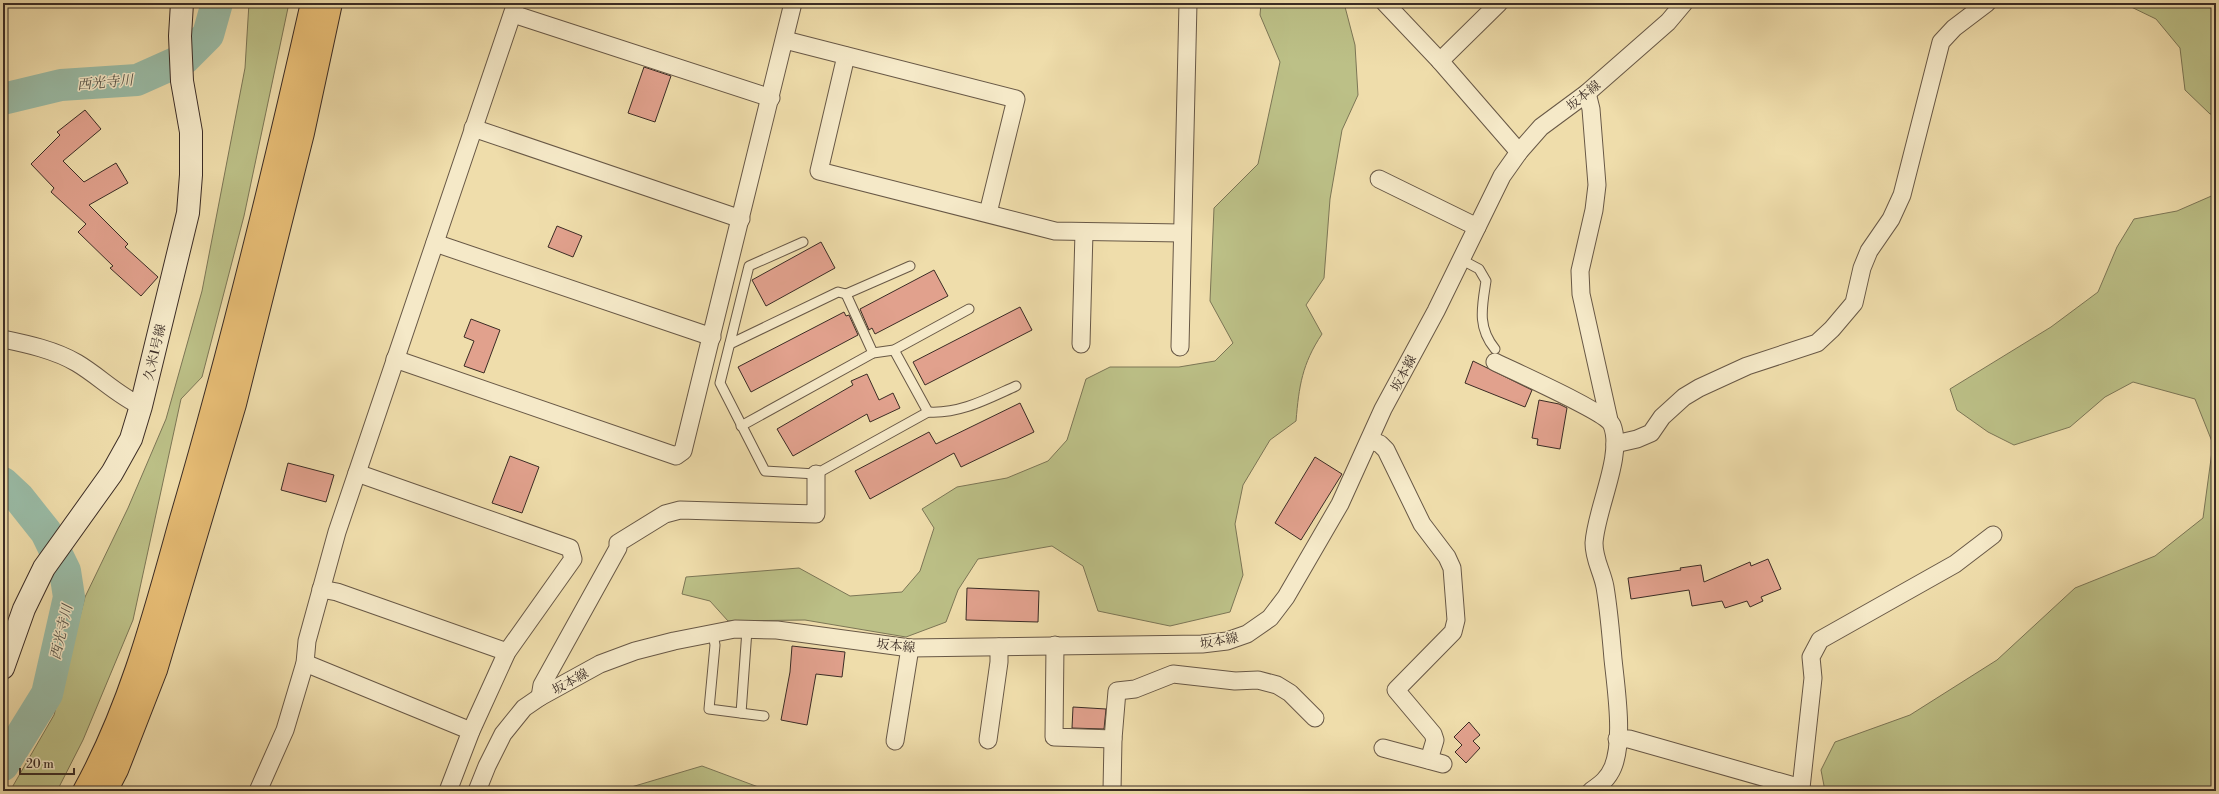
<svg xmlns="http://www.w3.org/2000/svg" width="2219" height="794" font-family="'Libre Bodoni','Noto Serif JP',serif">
<rect width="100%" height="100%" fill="#efddab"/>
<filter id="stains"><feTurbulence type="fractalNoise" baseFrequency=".005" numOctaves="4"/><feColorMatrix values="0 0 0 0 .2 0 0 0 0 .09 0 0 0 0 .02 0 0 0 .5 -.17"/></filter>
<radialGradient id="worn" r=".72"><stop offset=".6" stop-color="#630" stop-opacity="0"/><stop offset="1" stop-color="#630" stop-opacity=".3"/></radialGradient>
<!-- green -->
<g fill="#bcc087" stroke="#7c7656">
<polygon points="249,3 289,3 244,216 202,377 181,399 133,620 83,740 57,791 10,791 54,715 85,597 128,508 166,419 202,291 245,68"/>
<path d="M1261,3H1344L1355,45L1358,95L1342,130L1330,199L1324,278L1306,305L1322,334C1302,364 1299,386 1296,421L1270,440L1243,485L1235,524L1243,575L1230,612L1170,626L1098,611L1083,566L1052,546L978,559L958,590L946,622L906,637L805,620L728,621L710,601L682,594L686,577L799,568L850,596L902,592L920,571L934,528L922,509L957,487L1007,478L1048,461L1067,440L1086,379L1110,367H1179L1215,361L1233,343L1210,301L1214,208L1258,164L1280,62L1260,15Z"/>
<polygon points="2123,3 2216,3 2216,114 2210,114 2185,90 2180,48 2156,19"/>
<polygon points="2216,194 2216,791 1825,791 1821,770 1835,742 1910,715 1997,660 2075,588 2155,556 2203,518 2213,444 2195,399 2133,382 2105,397 2070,427 2014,445 1988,432 1957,410 1950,389 2051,327 2098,292 2117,247 2134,219 2177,211"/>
<polygon points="702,766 769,791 620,791 628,788"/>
</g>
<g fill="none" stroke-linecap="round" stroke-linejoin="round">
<!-- river -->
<g stroke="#9abca7" stroke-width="32">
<polyline points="3,99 61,85 137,80 184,59 208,35 217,3"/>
<polyline points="3,483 19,498 46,532 65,571 69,597 47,694 3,765"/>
</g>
</g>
<!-- building -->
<g fill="#e1a18d" stroke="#3b2c25">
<polygon points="644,67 671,76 655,122 628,113"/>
<polygon points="85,110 101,129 63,161 84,182 116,163 128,183 89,205 128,244 125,247 158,277 141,296 110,268 113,266 78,232 86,224 51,192 54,188 31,164 60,135 57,132"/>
<polygon points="557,226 582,236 573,257 548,247"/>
<polygon points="821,242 835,268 766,306 752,280"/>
<polygon points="934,270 948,296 875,334 872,328 869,330 860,309"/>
<polygon points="1020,307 1032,330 925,385 913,362"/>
<polygon points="844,312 846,316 849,315 858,335 751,392 738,367"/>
<polygon points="471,319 500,330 484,373 464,366 474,341 464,337"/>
<polygon points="1473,361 1532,390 1525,407 1465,383"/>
<polygon points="867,374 879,400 893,393 900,408 870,422 867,414 793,456 777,429 853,385 851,381"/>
<polygon points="1539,400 1559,404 1567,408 1560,449 1537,445 1538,439 1532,438"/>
<polygon points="1020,403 1034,432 961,467 954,453 870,499 855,471 929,432 936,444"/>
<polygon points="510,456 539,467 522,513 492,503"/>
<polygon points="1315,457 1342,474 1301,540 1275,523"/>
<polygon points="288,463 334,475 326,502 281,490"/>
<polygon points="1768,559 1781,589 1761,597 1763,601 1750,607 1747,601 1725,608 1722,601 1692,606 1689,590 1631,599 1628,578 1681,570 1680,568 1701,565 1704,582 1750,562 1751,566"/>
<polygon points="967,588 1039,591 1038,622 966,620"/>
<polygon points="792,646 845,652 842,677 816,674 807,725 781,720 790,672"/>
<polygon points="1073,707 1106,709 1104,729 1072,728"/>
<polygon points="1469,722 1480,735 1473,741 1480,748 1466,763 1455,752 1462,745 1454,737"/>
</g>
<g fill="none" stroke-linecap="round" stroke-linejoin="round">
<defs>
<g id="lane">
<path d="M803,242L749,266L720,383L765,471L816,474L928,412C960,414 987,399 1016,386"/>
<path d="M1462,260L1479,269L1486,281C1482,307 1477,327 1495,349"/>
<polyline points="846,294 873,353"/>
<polyline points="730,344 838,292 846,294 910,266"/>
<polyline points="894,350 928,412"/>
<polyline points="741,426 873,353 894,350 969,309"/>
<polyline points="713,634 715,645 709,709 764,716"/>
<polyline points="741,713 747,630"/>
</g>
<g id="street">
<polyline points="1385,3 1440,61 1519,152"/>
<polyline points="513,14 771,98"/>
<polyline points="785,40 1016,99 988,213"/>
<polyline points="846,56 819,171 1055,231 1182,233"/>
<polyline points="1440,61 1499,3"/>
<polyline points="1587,93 1591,109 1597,185 1594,210 1580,271 1581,294 1609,420"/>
<polyline points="473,128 741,219"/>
<polyline points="1379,179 1477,227"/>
<polyline points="435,243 712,337"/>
<path d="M3,339C27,344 55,350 77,363C99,376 117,395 141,406"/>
<polyline points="1081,344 1084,232"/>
<polyline points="1180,347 1188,3"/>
<polyline points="395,359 676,456 683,451 793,3"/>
<path d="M1495,362C1513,371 1606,412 1612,425C1624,455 1596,509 1594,543C1594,560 1602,571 1605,587C1609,611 1611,635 1613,659C1616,688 1624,740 1613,767C1608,779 1601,784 1591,791"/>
<polyline points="1370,440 1380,444 1386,450 1422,524 1447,557 1452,568 1456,620 1453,632 1396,690 1433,734 1435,740 1429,760"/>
<polyline points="1615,444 1637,439 1651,433 1662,417 1684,397 1699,388 1747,366 1817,343 1832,329 1854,303 1862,268 1869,251 1891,219 1902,195 1941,42 1954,28 1987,3"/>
<polyline points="357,473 570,548 573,559 507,652 471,731 448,791"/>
<polyline points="321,589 337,592 507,652"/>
<polyline points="1055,645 1054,737 1113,739"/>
<polyline points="305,663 471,731"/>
<polyline points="540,697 542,685 618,548 618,543 665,514 680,510 816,514 816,474"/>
<polyline points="1617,739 1629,739 1801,788 1813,678 1811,657 1820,640 1955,564 1993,535"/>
<polyline points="988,740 999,662 999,647"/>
<polyline points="895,741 910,648"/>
<polyline points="1383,748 1443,764"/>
<polyline points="258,791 285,730 305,663 307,641 337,532 516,3"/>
<polyline points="477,791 487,766 503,734 524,708 540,697 600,664 635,651 674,641 735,629 777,630 910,648 1202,644 1227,641 1247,634 1270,618 1286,597 1340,504 1383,409 1436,311 1502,176 1519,152 1541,127 1587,93 1668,22 1684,3"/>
<polyline points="1112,791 1113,739 1117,691 1135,689 1173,674 1235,681 1258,680 1277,685 1290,693 1315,718"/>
</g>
<polyline id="secondary" points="3,668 24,609 44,568 112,473 131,439 141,406 188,213 191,175 191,132 182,81 180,36 182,3"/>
<g id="highway">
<path d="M84,791C131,706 155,612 181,519C231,349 273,176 312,3"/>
<polyline points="106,791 117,770 156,670 235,404 303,133 331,3"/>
</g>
</defs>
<!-- lane casing -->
<use href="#lane" stroke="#685846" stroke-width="11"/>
<!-- street casing -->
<use href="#street" stroke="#685846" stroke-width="19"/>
<!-- secondary casing -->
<use href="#secondary" stroke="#3b2c25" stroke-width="24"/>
<!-- highway casing -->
<use href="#highway" stroke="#3b2c25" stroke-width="24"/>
<!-- lane -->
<use href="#lane" stroke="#f5e9c8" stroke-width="9"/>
<!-- street -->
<use href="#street" stroke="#f5e9c8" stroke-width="17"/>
<!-- secondary -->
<use href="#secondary" stroke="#f5e9c8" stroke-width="22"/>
<!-- highway -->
<use href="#highway" stroke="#e8be76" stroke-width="22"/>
</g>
<g text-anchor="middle" stroke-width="3" stroke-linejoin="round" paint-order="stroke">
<!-- street labels -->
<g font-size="13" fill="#3b2c25" stroke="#f5e9c8">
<text transform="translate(1583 95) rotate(-39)" y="5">坂本線</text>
<text transform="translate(154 352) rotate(-77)" y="5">久米1号線</text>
<text transform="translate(1403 373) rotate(-62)" y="5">坂本線</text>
<text transform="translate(1219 640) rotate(-10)" y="5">坂本線</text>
<text transform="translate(896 645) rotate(6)" y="5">坂本線</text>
<text transform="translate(570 681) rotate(-29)" y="5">坂本線</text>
</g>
<!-- water labels -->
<g font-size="14" font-style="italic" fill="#535046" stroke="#f5e9c8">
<text transform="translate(105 82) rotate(-5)" y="5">西光寺川</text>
<text transform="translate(61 632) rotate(-77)" y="5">西光寺川</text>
</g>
</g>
<!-- margin -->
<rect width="2219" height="794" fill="none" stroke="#efddab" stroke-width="16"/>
<rect x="4" y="4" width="2211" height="786" fill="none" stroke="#3b2c25" stroke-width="2"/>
<rect x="8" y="8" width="2203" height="778" fill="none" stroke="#3b2c25"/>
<!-- scale -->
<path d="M20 768v6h54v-6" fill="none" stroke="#3b2c25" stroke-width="2"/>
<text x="26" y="768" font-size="12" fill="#3b2c25" stroke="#f5e9c8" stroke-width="3" paint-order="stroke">20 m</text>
<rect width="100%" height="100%" filter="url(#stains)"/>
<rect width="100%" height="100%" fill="url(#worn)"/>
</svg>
